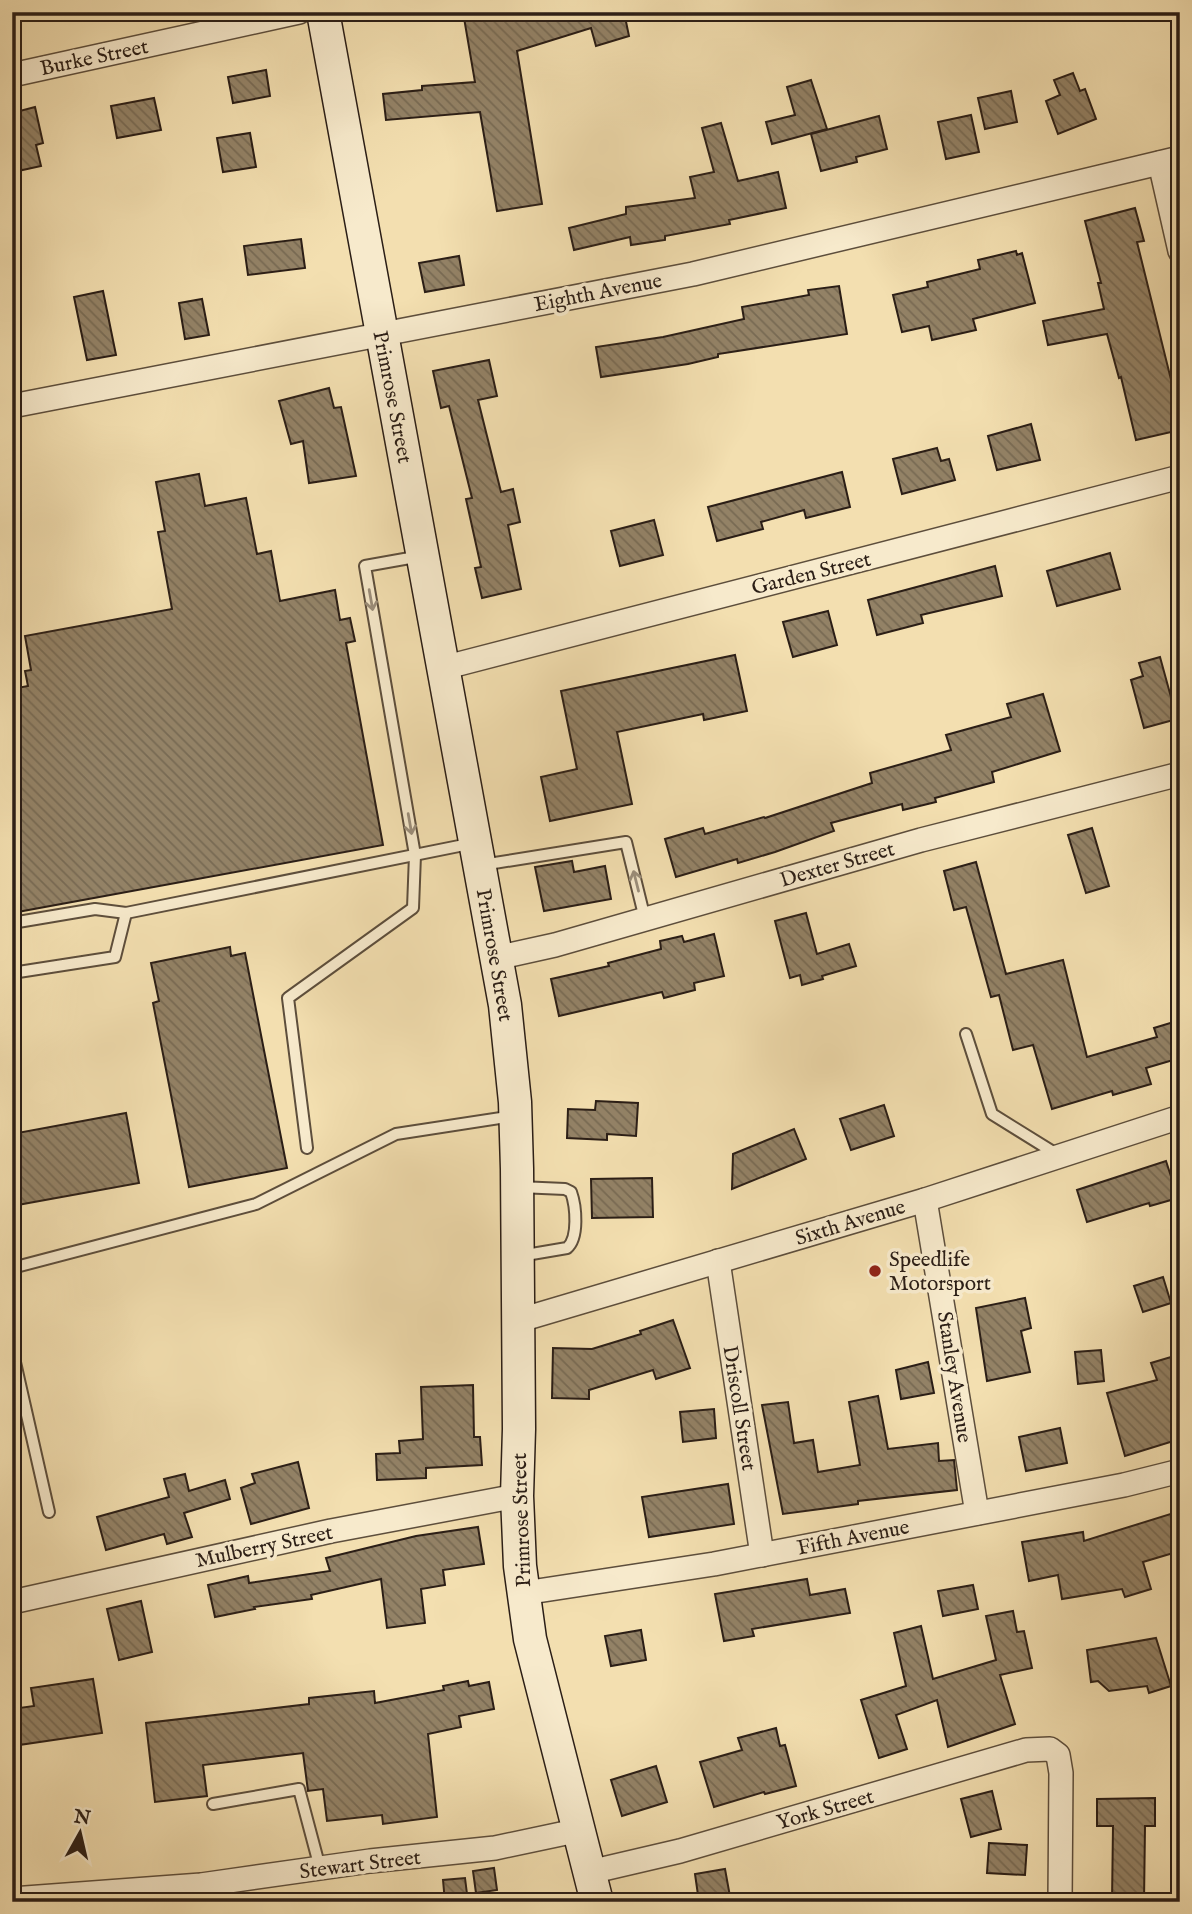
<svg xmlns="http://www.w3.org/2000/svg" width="1192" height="1914" font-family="'IM FELL English',serif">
<defs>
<pattern id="building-back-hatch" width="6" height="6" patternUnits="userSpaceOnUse" patternTransform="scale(1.75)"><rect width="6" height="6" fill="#938266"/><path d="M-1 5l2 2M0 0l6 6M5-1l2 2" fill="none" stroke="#786a53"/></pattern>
</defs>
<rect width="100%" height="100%" fill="#f3dfb0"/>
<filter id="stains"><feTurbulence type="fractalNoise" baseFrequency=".00286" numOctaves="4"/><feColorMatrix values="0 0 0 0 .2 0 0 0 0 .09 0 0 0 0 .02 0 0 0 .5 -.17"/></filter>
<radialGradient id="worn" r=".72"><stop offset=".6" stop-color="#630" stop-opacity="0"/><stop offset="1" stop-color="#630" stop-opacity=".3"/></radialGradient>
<!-- building -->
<g fill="url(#building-back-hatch)" stroke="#2b1e16" stroke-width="2">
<polygon points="463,12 624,12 629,36 596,46 591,28 517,51 542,204 497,211 480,112 386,120 383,94 422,90 422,86 475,82"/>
<polygon points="266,70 270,96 233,103 228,77"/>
<polygon points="1073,73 1080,91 1085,89 1096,119 1058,134 1046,101 1060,95 1054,80"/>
<polygon points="811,80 827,129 772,144 766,122 795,115 787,87"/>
<polygon points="1011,91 1017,122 985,129 978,98"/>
<polygon points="154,98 161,130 117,138 111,106"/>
<polygon points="35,107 43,143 36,145 41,166 18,171 12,147 12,113"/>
<polygon points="971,115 979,152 946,159 938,122"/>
<polygon points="879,116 887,149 856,157 857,162 821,171 811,134"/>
<polygon points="721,123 738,181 778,172 786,208 729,220 730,224 665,236 665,240 631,245 630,237 574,250 569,228 626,214 626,207 695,198 690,177 714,172 702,128"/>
<polygon points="250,133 256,167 223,172 217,138"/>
<polygon points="1135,208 1144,241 1137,242 1180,416 1180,430 1136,440 1121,377 1119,378 1107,334 1048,345 1043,321 1104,309 1098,283 1101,283 1085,221"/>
<polygon points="301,239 305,268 248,275 244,246"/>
<polygon points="1016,251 1017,255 1022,253 1035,303 973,319 976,330 932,340 929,326 902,332 893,295 928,287 927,282 980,269 978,260"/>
<polygon points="459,256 464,285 425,292 419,263"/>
<polygon points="839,286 847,334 718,354 718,357 688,364 601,377 596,347 663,337 744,319 742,307 809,295 808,290"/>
<polygon points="103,291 116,355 87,360 74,297"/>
<polygon points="202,299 209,335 185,339 179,303"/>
<polygon points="489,360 497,396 478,400 501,492 513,489 520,522 508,525 521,589 482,598 475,568 481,567 466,499 472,498 449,406 441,408 433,371"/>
<polygon points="329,388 334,408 341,407 356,476 309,483 303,441 291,444 279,401"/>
<polygon points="1031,424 1040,460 997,470 988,436"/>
<polygon points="937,448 941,461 949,459 955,480 902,494 893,459"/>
<polygon points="842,472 850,507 806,518 804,510 761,522 763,529 717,541 708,507"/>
<polygon points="199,474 205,506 246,498 257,554 271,551 280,601 335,590 340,620 350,618 355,641 346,643 383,845 12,913 12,689 28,686 25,671 31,670 25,636 172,609 158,532 165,531 156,482"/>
<polygon points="654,520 663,555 620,566 611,531"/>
<polygon points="1110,553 1120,589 1057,606 1047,571"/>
<polygon points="995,566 1002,596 921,615 923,623 877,635 868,600"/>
<polygon points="828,611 837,645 793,657 783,622"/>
<polygon points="735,655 747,711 704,720 703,714 617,732 632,804 550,821 541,777 577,769 561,691"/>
<polygon points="1160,657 1177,719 1144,728 1131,680 1143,676 1139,663"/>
<polygon points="1043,694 1060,751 992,772 994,782 935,798 936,802 903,810 902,804 831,823 834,831 775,852 738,863 737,859 676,877 665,839 703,828 705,834 764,817 765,818 872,783 870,773 951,750 946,735 1011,717 1007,704"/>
<polygon points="1092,828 1109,886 1086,893 1068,835"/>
<polygon points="572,861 574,872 605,866 611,899 544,911 535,867"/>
<polygon points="976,862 1006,974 1063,960 1087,1057 1157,1037 1154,1028 1180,1020 1180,1058 1146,1068 1151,1084 1113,1095 1112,1091 1052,1109 1033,1045 1013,1050 999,995 991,997 966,907 954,910 944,871"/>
<polygon points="806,913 817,954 849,944 856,966 822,976 823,979 802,985 800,975 790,978 775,921"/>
<polygon points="714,934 724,976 694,983 695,990 664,998 662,992 559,1016 551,979 609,966 608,963 661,949 660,941 682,936 684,942"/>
<polygon points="230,947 231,956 245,953 287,1168 189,1187 153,1003 159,1001 151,963"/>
<polygon points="596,1101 638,1103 636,1136 607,1134 607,1140 567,1138 568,1109 595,1110"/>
<polygon points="884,1105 894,1136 851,1150 840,1119"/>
<polygon points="126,1113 139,1183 12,1206 12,1134"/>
<polygon points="794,1129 806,1159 732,1189 733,1154"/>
<polygon points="1166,1161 1178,1198 1150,1206 1149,1203 1087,1222 1077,1190"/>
<polygon points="652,1178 653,1217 592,1218 591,1179"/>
<polygon points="1163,1277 1171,1303 1143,1312 1134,1286"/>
<polygon points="1025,1298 1031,1328 1021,1331 1030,1372 987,1381 976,1308"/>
<polygon points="673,1320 690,1368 656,1379 653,1370 589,1390 589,1399 552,1398 553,1348 592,1349 641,1334 640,1331"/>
<polygon points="1101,1350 1104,1381 1078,1384 1075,1352"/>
<polygon points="1171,1357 1176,1357 1180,1370 1180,1439 1125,1456 1107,1393 1157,1380 1151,1363"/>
<polygon points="928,1362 934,1393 901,1399 896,1370"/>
<polygon points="473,1385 474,1437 480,1437 482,1465 426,1468 426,1478 377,1480 376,1454 400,1453 399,1441 423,1439 421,1387"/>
<polygon points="878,1396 888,1449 938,1443 939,1461 954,1460 957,1490 858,1501 858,1504 783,1514 762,1405 788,1402 794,1443 813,1440 818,1472 860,1465 849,1402"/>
<polygon points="714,1409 716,1438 683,1442 680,1412"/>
<polygon points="1060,1428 1067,1463 1026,1471 1019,1437"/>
<polygon points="298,1462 309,1508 251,1524 241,1488 255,1483 252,1474"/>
<polygon points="185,1474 189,1491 225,1480 230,1499 184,1513 192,1537 167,1544 164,1534 106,1550 97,1517 169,1497 164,1479"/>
<polygon points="728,1484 734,1524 649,1537 642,1497"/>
<polygon points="1180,1511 1180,1551 1143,1562 1151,1589 1125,1597 1122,1589 1062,1599 1058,1575 1029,1581 1022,1542 1083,1532 1084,1541"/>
<polygon points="478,1527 484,1564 443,1570 445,1585 421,1589 425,1623 387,1628 381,1579 311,1595 312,1599 254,1607 255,1609 215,1617 208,1585 248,1576 249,1583 330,1571 326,1558 416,1536"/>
<polygon points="807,1579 810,1595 845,1589 850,1613 752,1629 754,1636 724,1641 715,1594"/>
<polygon points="973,1585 978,1609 943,1616 938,1591"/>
<polygon points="141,1601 152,1652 119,1660 107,1609"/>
<polygon points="1013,1611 1017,1632 1024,1631 1032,1668 1000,1675 1015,1724 948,1747 937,1700 896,1715 907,1749 879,1758 861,1700 906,1686 894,1633 921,1626 933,1679 996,1660 986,1616"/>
<polygon points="641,1630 646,1660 611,1666 605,1636"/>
<polygon points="1156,1638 1171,1686 1149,1693 1147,1686 1109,1691 1098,1681 1091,1682 1087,1650"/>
<polygon points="93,1679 102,1733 12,1746 12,1709 34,1706 31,1688"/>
<polygon points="468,1681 469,1686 489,1682 494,1709 459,1716 461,1727 428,1734 437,1817 383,1824 382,1815 327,1821 323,1789 308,1791 303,1753 203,1765 207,1796 155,1802 146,1723 309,1704 309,1698 374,1691 375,1703 444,1690 443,1686"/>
<polygon points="776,1728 780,1746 785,1745 796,1786 765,1794 764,1792 714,1807 700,1762 742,1750 738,1738"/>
<polygon points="656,1766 667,1802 622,1816 611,1780"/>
<polygon points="992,1791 1001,1829 971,1837 961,1799"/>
<polygon points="1155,1798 1155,1826 1145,1826 1144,1902 1112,1902 1113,1826 1097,1826 1097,1799"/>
<polygon points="989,1843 1027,1845 1025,1875 987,1873"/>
<polygon points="494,1868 497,1890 476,1893 473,1871"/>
<polygon points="725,1869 731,1902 699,1902 695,1874"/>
<polygon points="465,1878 468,1902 445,1902 443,1880"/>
</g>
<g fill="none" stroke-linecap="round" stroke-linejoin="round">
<defs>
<g id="service">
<polyline points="482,865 626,842 645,919"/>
<polyline points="12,923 95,909 126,913 474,843"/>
<polyline points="12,973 115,957 126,913"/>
<polyline points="966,1034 992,1114 1058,1155"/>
<polyline points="307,1148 288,998 413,908 415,855 365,566 421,556"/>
<path d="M519,1187L565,1189L571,1192C576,1206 579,1238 567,1248L520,1256"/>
<polyline points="12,1268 256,1204 396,1134 513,1116"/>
<polyline points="12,1349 49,1512"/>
<polyline points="213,1804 299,1789 320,1868"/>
</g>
<g id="minor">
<polyline points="12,75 299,12"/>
<polyline points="1160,163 1180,251"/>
<polyline points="12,406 693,274 1180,158"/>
<polyline points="443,668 1180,477"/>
<polyline points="496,958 555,945 921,840 1180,774"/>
<polyline points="925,1200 977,1513"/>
<polyline points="718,1261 762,1555"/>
<polyline points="517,1321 925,1200 1180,1117"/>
<polyline points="524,1593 714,1564 1124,1485 1180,1471"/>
<polyline points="12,1602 331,1531 517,1496"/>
<polyline points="590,1872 680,1851 1026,1750 1050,1749 1058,1755 1061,1773 1060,1902"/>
<polyline points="12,1899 201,1885 370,1861 495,1848 580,1830"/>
</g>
<polyline id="secondary" points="323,12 505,1005 515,1102 517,1169 519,1429 517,1496 520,1566 530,1639 597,1902"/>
</defs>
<!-- service casing -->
<use href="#service" stroke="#5d4e3c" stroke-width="14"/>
<!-- minor casing -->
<use href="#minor" stroke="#5d4e3c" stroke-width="26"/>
<!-- secondary casing -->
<use href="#secondary" stroke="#2b1e16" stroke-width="35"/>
<!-- service -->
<use href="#service" stroke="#f7eacc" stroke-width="10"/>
<!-- minor -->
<use href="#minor" stroke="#f7eacc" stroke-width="23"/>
<!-- secondary -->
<use href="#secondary" stroke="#f7eacc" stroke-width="32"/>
</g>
<!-- one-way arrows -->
<defs><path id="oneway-shaft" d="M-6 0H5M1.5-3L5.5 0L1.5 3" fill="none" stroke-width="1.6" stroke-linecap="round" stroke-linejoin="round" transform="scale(1.75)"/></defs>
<g stroke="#9b8e7a">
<use href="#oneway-shaft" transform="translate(371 600) rotate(80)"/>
<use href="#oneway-shaft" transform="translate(410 824) rotate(80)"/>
<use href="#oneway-shaft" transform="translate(636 881) rotate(-104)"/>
</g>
<!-- markers -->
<circle fill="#8f2418" stroke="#f7eacc" stroke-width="2.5" cx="875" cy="1271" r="7"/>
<g text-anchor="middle" stroke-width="7" stroke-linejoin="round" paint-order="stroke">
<!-- street labels -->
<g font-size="21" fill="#2b1e16" stroke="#f7eacc">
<text transform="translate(94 57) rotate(-12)" y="7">Burke Street</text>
<text transform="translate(598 292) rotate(-11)" y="7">Eighth Avenue</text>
<text transform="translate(393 397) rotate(79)" y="7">Primrose Street</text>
<text transform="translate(811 573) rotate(-14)" y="7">Garden Street</text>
<text transform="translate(837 864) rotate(-16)" y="7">Dexter Street</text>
<text transform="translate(495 955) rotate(80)" y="7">Primrose Street</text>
<text transform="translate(850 1222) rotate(-17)" y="7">Sixth Avenue</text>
<text transform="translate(955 1377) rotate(81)" y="7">Stanley Avenue</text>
<text transform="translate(740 1408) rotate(81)" y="7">Driscoll Street</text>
<text transform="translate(521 1520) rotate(-92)" y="7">Primrose Street</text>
<text transform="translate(853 1537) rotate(-11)" y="7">Fifth Avenue</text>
<text transform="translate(264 1546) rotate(-12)" y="7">Mulberry Street</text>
<text transform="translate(825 1809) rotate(-16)" y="7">York Street</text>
<text transform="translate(360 1864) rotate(-7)" y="7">Stewart Street</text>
</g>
<!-- poi labels -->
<g font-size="21" fill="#2b1e16" stroke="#f7eacc" text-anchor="start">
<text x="889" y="1266">Speedlife<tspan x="889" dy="24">Motorsport</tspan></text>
</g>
</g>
<!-- margin -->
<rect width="1192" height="1914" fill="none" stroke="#f3dfb0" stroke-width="42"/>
<rect x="14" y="14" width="1164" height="1886" fill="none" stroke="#2b1e16" stroke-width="3.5"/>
<rect x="21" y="21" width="1150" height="1872" fill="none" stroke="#2b1e16" stroke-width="2"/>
<!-- north arrow -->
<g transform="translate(80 1833) rotate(8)" stroke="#f7eacc" stroke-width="5" paint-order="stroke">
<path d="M0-5L12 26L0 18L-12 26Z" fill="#2b1e16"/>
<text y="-10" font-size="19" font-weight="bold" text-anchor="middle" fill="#2b1e16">N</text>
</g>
<rect width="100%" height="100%" filter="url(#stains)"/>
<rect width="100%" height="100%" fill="url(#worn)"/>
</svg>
